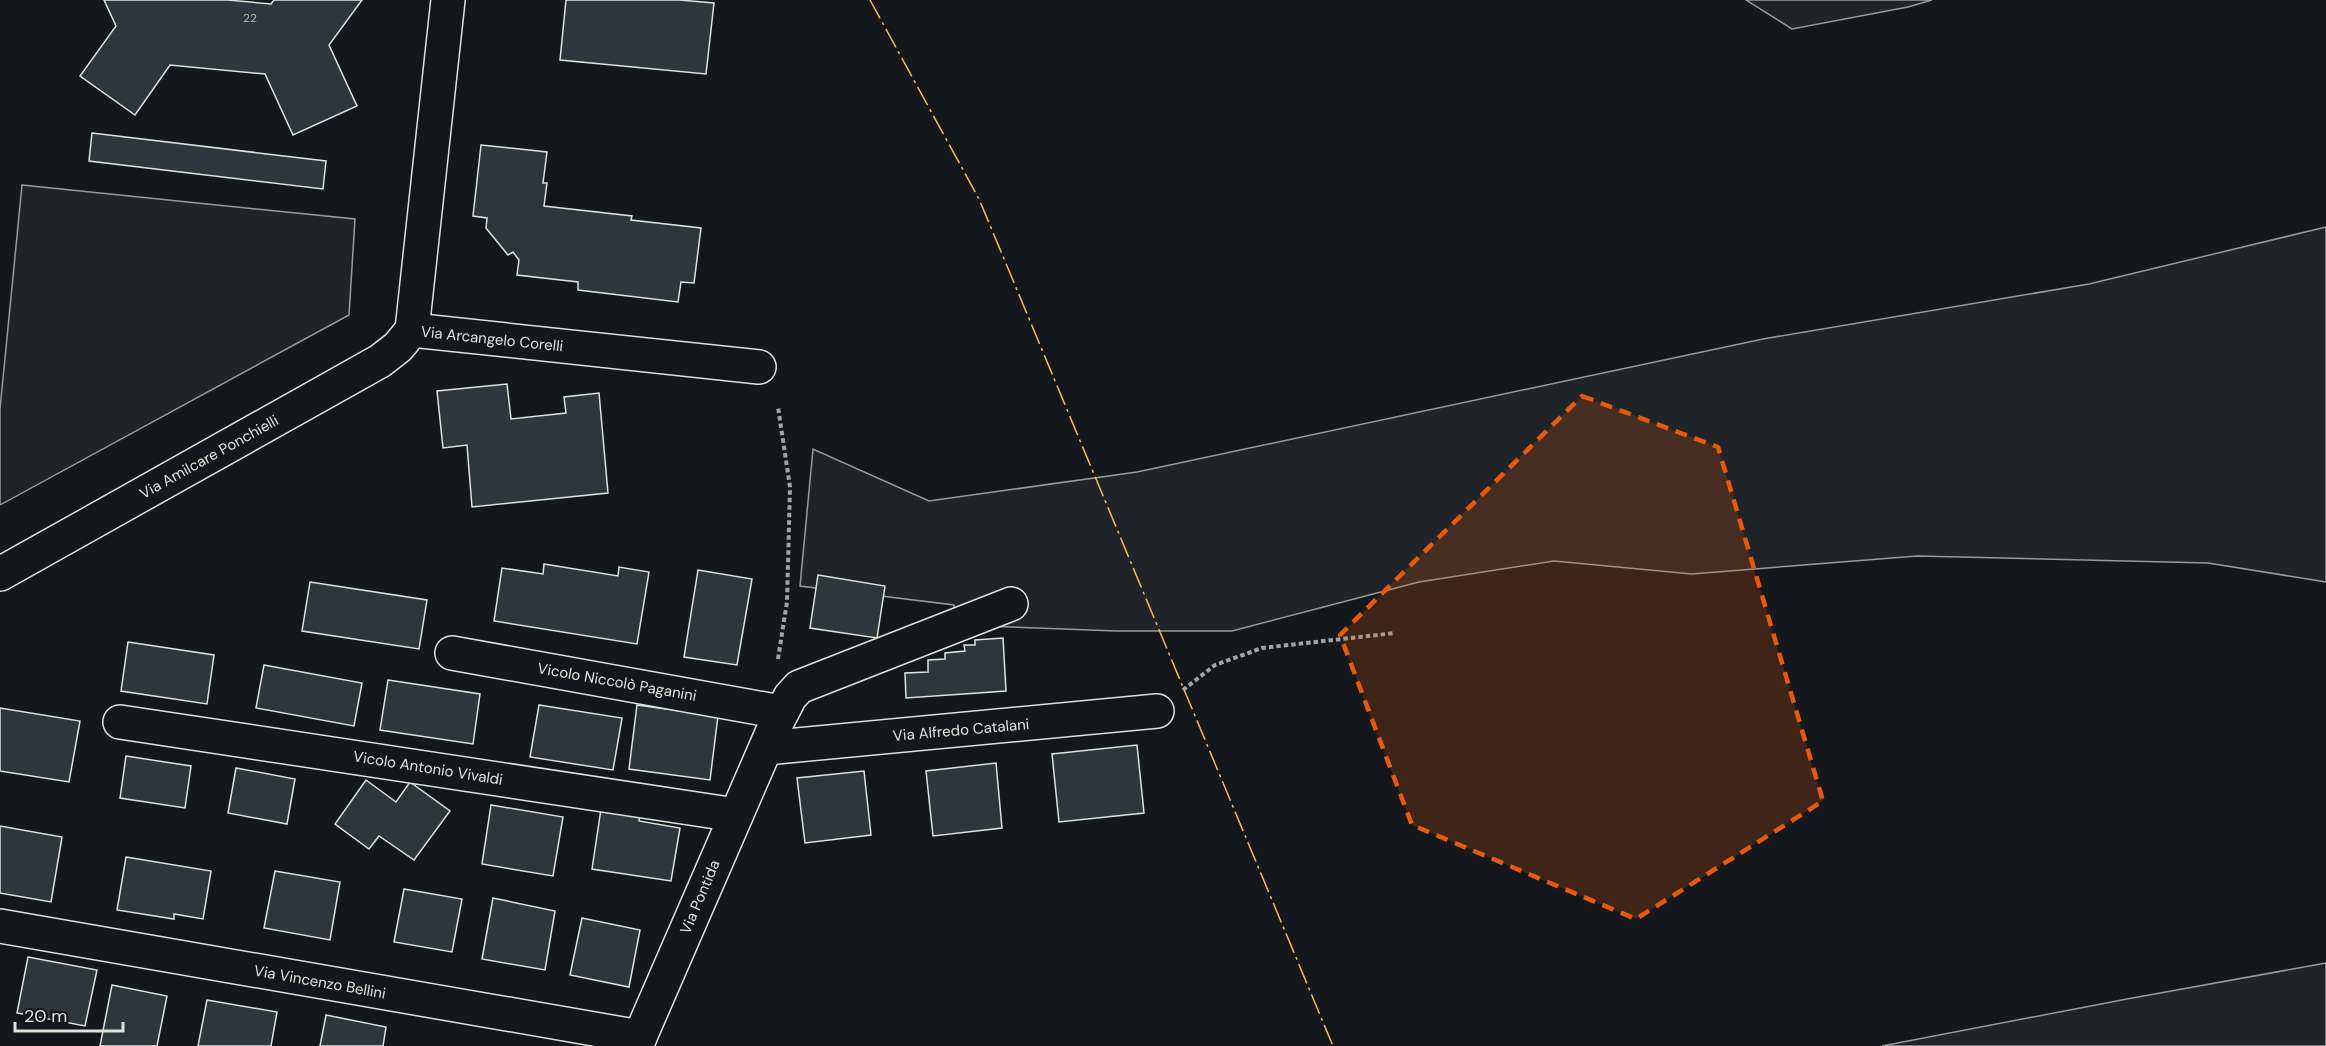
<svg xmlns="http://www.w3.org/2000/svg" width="2326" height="1046" font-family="'DM Sans',sans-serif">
<rect width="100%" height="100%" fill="#14181c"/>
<!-- green -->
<g fill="#202428" stroke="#939e99" stroke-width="1.5">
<polygon points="1746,0 1932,0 1908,7 1792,29"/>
<polygon points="22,185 355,219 349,315 0,505 0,409"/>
<polygon points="2326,227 2326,582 2208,563 1917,556 1692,574 1554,561 1419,582 1232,631 1116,631 955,625 954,605 800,586 813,449 929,501 1137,472 1763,339 2089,284"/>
<polygon points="2326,963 2326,1046 1882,1046 2127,999"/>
</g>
<!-- building -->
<g fill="#2c363c" stroke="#d8e6dc" stroke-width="1.5">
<polygon points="104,0 228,0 271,4 274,0 362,0 329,45 357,106 293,135 265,74 170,65 135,115 80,76 116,26"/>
<polygon points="566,0 680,0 714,3 706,74 560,60"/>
<polygon points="92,133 326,161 323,189 89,161"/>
<polygon points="481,145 547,152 543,183 547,183 544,206 632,216 631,220 701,228 694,283 681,282 678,302 578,290 578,282 517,275 519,260 513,252 508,255 486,228 487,218 473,216"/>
<polygon points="507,384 511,419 566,413 564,397 599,393 608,493 472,507 467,445 443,448 437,391"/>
<polygon points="544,564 618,576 619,567 649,572 637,644 494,621 502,568 543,574"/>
<polygon points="698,570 752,579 737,665 684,657"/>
<polygon points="818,575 885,586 877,638 810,628"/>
<polygon points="310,582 427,600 419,649 302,631"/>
<polygon points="1003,638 1006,691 906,698 905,673 928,672 928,660 945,659 945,653 965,651 964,645 975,645 975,640"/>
<polygon points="128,642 214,655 207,704 121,691"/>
<polygon points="264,665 362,683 354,726 256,708"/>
<polygon points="388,680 480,694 473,744 380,730"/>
<polygon points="539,705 622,718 613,770 530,757"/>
<polygon points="637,705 718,716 710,780 629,769"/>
<polygon points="0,708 80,721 69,782 0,771"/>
<polygon points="1137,745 1144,813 1059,822 1052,754"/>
<polygon points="126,756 191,766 185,808 120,798"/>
<polygon points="996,763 1002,828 933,836 926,771"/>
<polygon points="236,768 295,779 287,824 228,813"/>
<polygon points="864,771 871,835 805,843 797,778"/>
<polygon points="366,780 396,802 410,782 450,811 414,860 379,836 369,849 335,824"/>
<polygon points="491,805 563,817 553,876 482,864"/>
<polygon points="601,809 640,815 639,821 680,828 671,881 592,869"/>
<polygon points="0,826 62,837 51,902 0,893"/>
<polygon points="126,857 211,871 203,919 174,914 174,919 117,910"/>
<polygon points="275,871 340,882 330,940 264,928"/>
<polygon points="404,889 462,899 452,952 394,942"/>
<polygon points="493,898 555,911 545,970 482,959"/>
<polygon points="582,918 640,930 629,987 570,975"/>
<polygon points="28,957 97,970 85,1026 17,1013"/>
<polygon points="112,985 167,996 157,1046 100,1046"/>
<polygon points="207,1000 277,1012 271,1046 198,1046"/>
<polygon points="326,1015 386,1027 383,1046 320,1046"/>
</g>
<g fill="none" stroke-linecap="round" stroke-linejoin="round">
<defs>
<g id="minor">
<polyline points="412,330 759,367"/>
<polyline points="412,330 448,0"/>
<polyline points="0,574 380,361 398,347 412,330"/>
<polyline points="452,653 781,712"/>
<polyline points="120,722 736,815"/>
<polyline points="766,748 1157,711"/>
<polyline points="0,926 640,1037"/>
<polyline points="636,1046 775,726 790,697 799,687 1011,604"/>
</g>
</defs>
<!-- minor casing -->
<use href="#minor" stroke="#d8e6dc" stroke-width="36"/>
<!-- path -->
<g stroke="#9da8a2" stroke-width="4" stroke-dasharray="4.5 3" stroke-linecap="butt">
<polyline points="778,659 787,602 790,487 778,407"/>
<polyline points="1183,690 1215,665 1262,648 1395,633"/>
</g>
<!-- minor -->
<use href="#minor" stroke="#14181c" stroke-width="33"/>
<!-- power -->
<polyline stroke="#ffb74d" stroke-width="1.5" stroke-dasharray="21 4.5 3 4.5" stroke-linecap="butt" points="870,0 979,199 1333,1046"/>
</g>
<!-- marked area -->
<path fill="#e8590c" fill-opacity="0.2" stroke="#e8590c" stroke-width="4.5" stroke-dasharray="12 8" stroke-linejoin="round" d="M1582,396L1718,447L1823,801L1636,919L1412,825L1340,635Z"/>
<g text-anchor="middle" stroke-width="4.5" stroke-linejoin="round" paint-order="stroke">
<!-- number labels -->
<g font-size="12" fill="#adbab4">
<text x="250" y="22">22</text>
</g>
<!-- street labels -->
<g font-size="15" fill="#d8e6dc" stroke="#14181c">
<text transform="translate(492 339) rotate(6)" y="5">Via Arcangelo Corelli</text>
<text transform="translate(209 457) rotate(-29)" y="5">Via Amilcare Ponchielli</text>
<text transform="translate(617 682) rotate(10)" y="5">Vicolo Niccolò Paganini</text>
<text transform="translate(961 730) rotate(-5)" y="5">Via Alfredo Catalani</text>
<text transform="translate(428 768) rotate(9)" y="5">Vicolo Antonio Vivaldi</text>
<text transform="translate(700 897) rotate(-67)" y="5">Via Pontida</text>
<text transform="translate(320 982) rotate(10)" y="5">Via Vincenzo Bellini</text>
</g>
</g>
<!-- scale -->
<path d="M15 1022v9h108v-9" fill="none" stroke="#d8e6dc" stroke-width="3"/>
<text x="24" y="1022" font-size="18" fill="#d8e6dc" stroke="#14181c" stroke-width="4.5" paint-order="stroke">20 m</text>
</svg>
